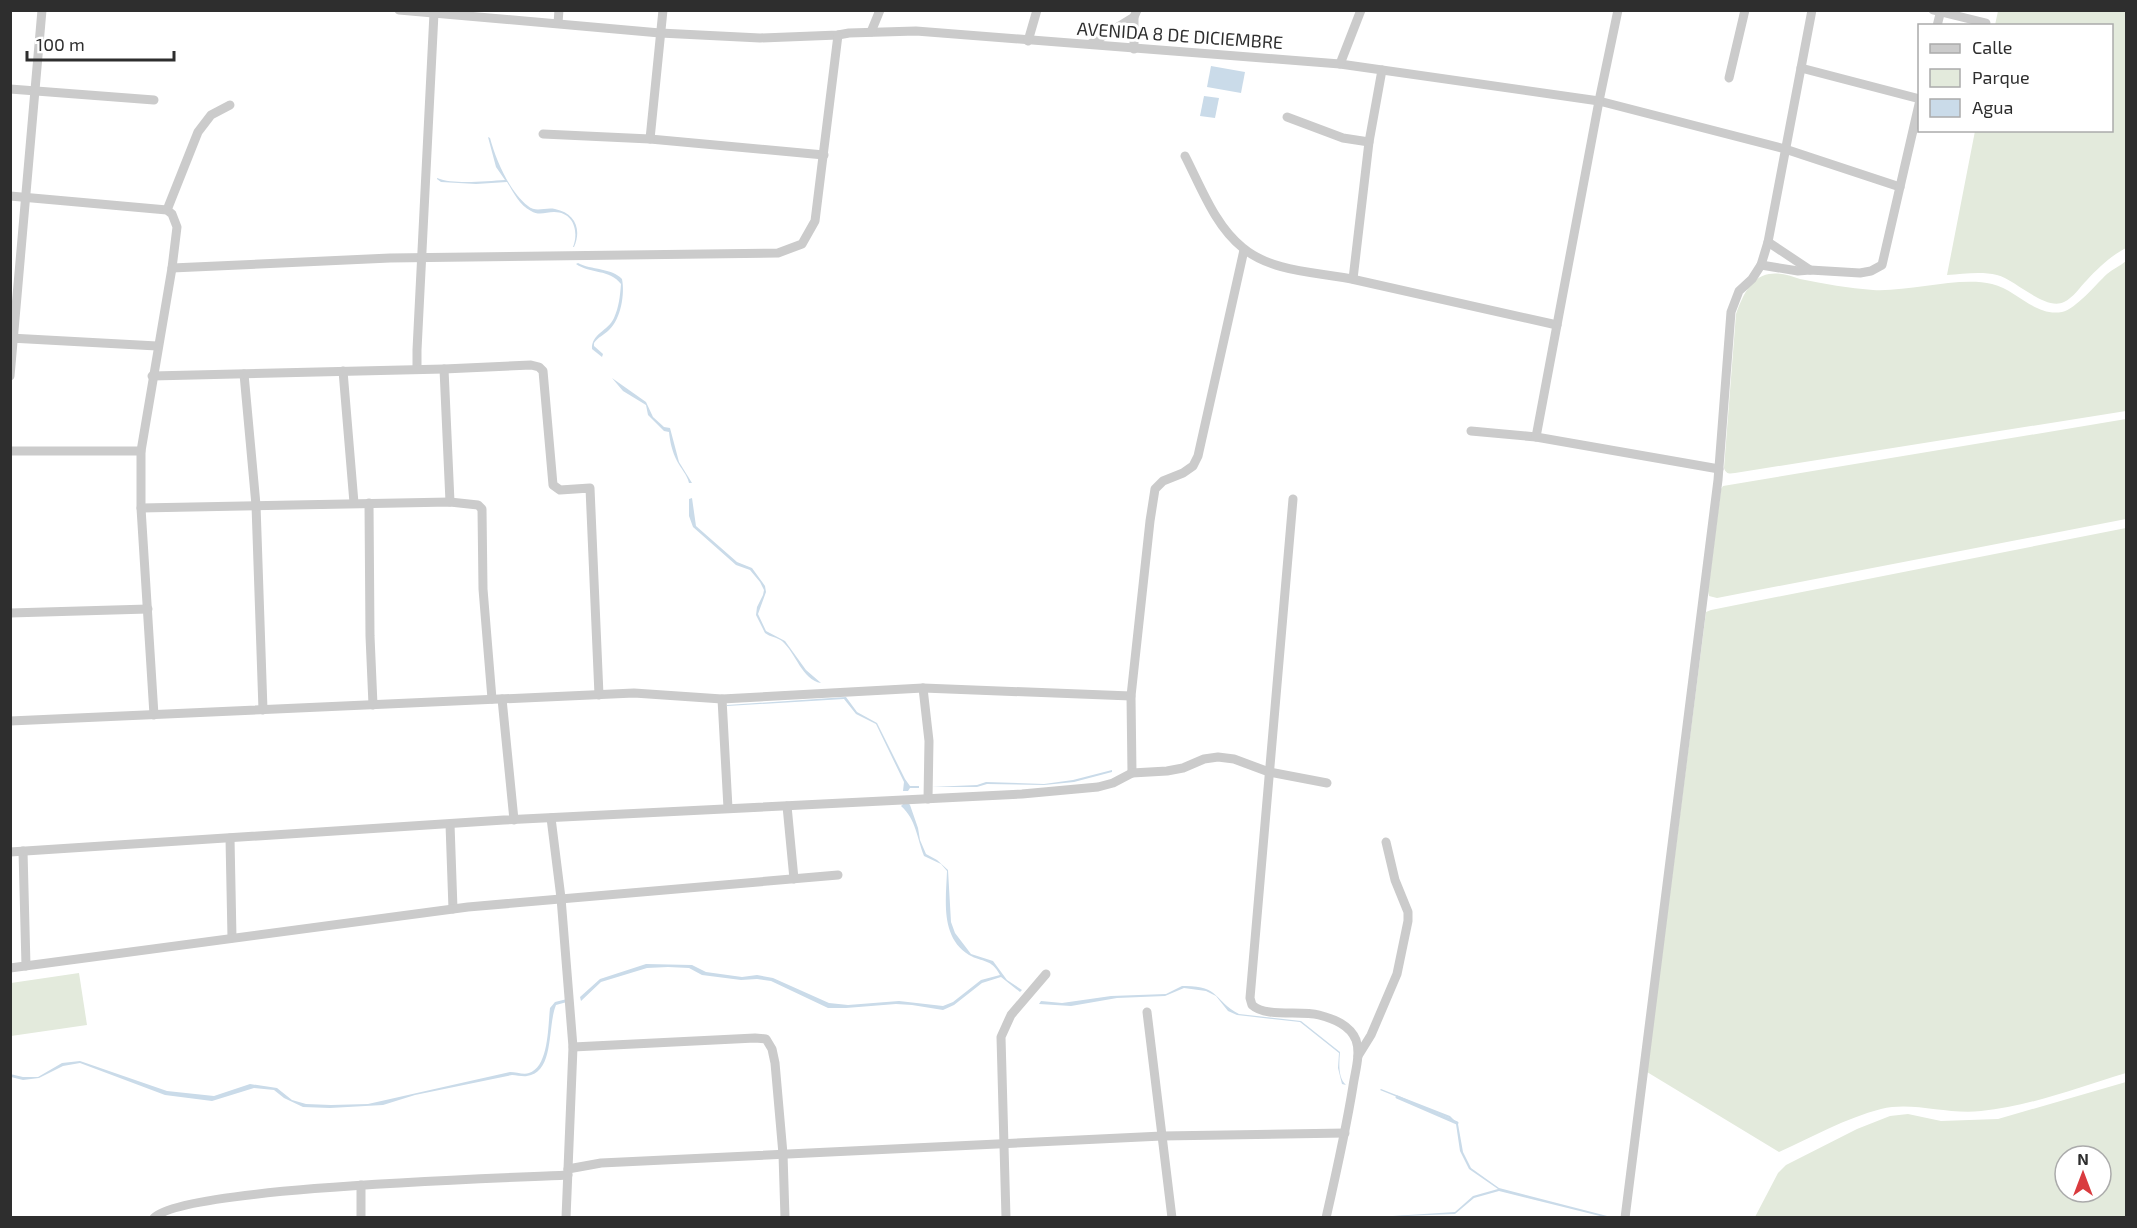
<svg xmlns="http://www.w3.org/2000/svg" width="2137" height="1228" font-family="'Exo 2',sans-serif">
<rect width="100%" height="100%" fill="#fff"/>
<!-- green -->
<g fill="#e3eadc" fill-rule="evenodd">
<path d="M1998,11H2126V248C2112,255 2098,268 2087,280C2080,287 2073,298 2064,302C2045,311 2016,280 1997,275C1981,271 1963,274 1947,275L1975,131L2112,130V26L1995,25Z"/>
<path d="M2126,261V411L1735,473C1729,474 1726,474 1724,468L1736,314C1742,298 1750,277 1769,274C1780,272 1790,276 1800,279C1824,284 1849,288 1873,290C1910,292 1959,276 1992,284C2017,290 2035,317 2062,312C2076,309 2096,284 2107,274C2113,269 2120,266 2126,261Z"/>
<polygon points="2126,419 2126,519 1717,598 1709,596 1708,591 1721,489 1723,486"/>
<path d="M2126,528V1073C2079,1087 2031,1106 1981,1111C1947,1115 1913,1101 1881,1109C1846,1118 1812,1137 1779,1152L1647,1072L1706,612L1711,610Z"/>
<polygon points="79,973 87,1025 11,1036 11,983"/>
<path d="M2126,1082V1217H1755L1778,1173L1786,1165L1857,1129L1890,1116L1908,1114L1941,1121L1998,1119ZM2065,1156H2101V1192H2065Z"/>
</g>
<!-- water -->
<g fill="#cadbe9">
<polygon points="1211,66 1245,72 1241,93 1207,87"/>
<polygon points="1204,96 1219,98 1215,118 1200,116"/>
<path d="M488,137L490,138C496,160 509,191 528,206C536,213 545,207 555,209C575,213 582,229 574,247H573C579,232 574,212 554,212C546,212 539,216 531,211C519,205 514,193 507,182L476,184L441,182L437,179V178C454,185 486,181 505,180L496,167Z"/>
<path d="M578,263C591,270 612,268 622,279C625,294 621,319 609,330C604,335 598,337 594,343V346L603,354L602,357L592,349C591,334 608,331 614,318C619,307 620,296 621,284C610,269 590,274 576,264Z"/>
<path d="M612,378L646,402L653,417L664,427L670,428L679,462L692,483H689C687,474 681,469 677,461C672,451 670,442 669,432L664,431L648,415L646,405L623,391Z"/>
<path d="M692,498L696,526L737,562L752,568L765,586L766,592L758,614L766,631L785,641L806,670L821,683C802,680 796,653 782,641C777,637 770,637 765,633L756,615L757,607L763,595L764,590L760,582L750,570L736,565L693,527L689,516V499Z"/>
<polygon points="846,697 857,712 877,723 905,779 910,786 919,786 919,788 910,788 908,791 903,791 904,782 876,724 856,714 844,699 727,706 727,705"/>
<polygon points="1112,770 1112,772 1074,782 1044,785 987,784 977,787 931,787 977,785 986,782 1044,784 1073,780"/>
<path d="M903,804H909L910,805L918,828L920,840L926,854L937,860L948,870L951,922L955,933L971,954L993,961L1007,980L1022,990L1020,992L1001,977L982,983L954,1005L943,1010L912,1005L896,1004L846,1008H828L771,981L757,979L741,980L702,975L689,968L668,967L647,968L601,982L581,1001L580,997L600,979L646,964L692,965L706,972L742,977L757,975L773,978L829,1003L848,1005L899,1001L943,1006L953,1002L981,980L1000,975C991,958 983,963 969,955C940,937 946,900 947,871L941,864L924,856C917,838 916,819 901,806Z"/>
<path d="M1182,986C1220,985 1213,1000 1239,1014L1301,1021L1340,1052C1339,1064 1338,1078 1346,1085L1342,1084L1338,1068L1339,1053L1300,1022L1237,1015L1228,1011L1216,996L1206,991L1184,988L1165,996L1117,998L1071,1006L1039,1004L1041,1001L1062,1003L1111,996L1166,994Z"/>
<path d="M567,999V1002L556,1005C547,1027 555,1072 527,1076C523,1077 517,1075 512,1075L415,1095L383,1105L330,1108L303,1107L284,1098L274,1090L254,1088L212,1101L165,1095L80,1063L63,1066L39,1078L23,1080L11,1077L10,1074L23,1077H38L62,1063L80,1061L167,1091L214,1096L250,1084L277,1088L292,1100L306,1104L331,1105L368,1104L510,1072C516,1072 524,1075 529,1073C549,1067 548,1025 550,1008L555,1002Z"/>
<polygon points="1381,1089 1450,1116 1458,1124 1463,1152 1471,1168 1499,1188 1611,1217 1604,1217 1499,1191 1474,1198 1455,1214 1377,1217 1455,1212 1473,1196 1498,1189 1469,1169 1460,1151 1456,1124 1449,1118 1380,1090"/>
</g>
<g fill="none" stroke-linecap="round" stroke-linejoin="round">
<!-- stream -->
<polyline stroke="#cadbe9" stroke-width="3" points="1397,1097 1457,1123"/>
<!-- street -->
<g stroke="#cbcbcb" stroke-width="9">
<polyline points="399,10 660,33 760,38 838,35 849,33 916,31 1340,64 1599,101 1785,149 1900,187"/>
<polyline points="1933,10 1986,23"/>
<polyline points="558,23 559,10"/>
<polyline points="1937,26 1941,10"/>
<polyline points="871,32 880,10"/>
<polyline points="1028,41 1037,10"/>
<polyline points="1090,44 1134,17"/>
<polyline points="1134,49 1134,17 1137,10"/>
<polyline points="1340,64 1361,10"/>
<polyline points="1801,68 1920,99"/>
<polyline points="1729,78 1745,10"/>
<polyline points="10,89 154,100"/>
<polyline points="1287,117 1343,138 1369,142"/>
<polyline points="543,134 650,139 824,155"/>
<polyline points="650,139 663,10"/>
<path d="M1185,156C1201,187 1215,226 1243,248C1273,273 1320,272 1356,280C1423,295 1490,310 1557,325"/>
<polyline points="10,196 167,210 172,214 177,227 172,268 141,451 141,508 154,715"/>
<polyline points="167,210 198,132 211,115 230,105"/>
<polyline points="1768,242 1810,270"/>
<polyline points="1761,265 1798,271 1810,270 1860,273 1871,271 1882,265 1920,100"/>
<polyline points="172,268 390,258 778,253 802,244 815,221 838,35"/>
<polyline points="1353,279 1369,142 1382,70"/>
<polyline points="10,338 157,346"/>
<polyline points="417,369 417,350 434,13"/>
<polyline points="444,369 450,502"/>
<polyline points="343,371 354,503"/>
<polyline points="244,374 256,505 263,710"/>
<polyline points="10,376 42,10"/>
<polyline points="152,376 444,369 531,365 539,367 543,371 553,485 560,490 590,488 599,695"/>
<polyline points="1471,431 1536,437 1719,469"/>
<polyline points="1536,437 1599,101 1618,10"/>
<polyline points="10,451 141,451"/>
<path d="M1293,499L1250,998L1252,1005C1266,1018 1300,1010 1319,1015C1334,1019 1350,1025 1356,1040C1361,1054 1355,1072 1353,1086C1346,1130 1336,1174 1326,1218"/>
<polyline points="369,503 370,636 373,705"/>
<polyline points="141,508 450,502 478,505 482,509 483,589 492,699"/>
<polyline points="10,613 148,609"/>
<polyline points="923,688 929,741 928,799"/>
<polyline points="502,699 514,820"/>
<polyline points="722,699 728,808"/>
<polyline points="10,721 634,693 722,699 923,688 1131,696"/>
<polyline points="1132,773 1131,696 1150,521 1155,489 1163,481 1183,473 1193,466 1198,456 1244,250"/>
<polyline points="787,806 794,879"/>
<polyline points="551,818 561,898 573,1047 566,1218"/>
<polyline points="450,824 453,909"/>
<polyline points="230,838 232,938"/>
<polyline points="23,851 26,966"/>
<polyline points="10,852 504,820 1022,794 1098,787 1113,783 1132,773 1167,771 1183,768 1204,759 1218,757 1234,759 1269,772 1327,783"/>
<polyline points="10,968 468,907 838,875"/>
<polyline points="1147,1012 1172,1218"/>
<polyline points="573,1047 755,1038 766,1039 772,1049 775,1063 783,1154 785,1218"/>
<polyline points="1358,1056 1371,1035 1397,974 1408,921 1408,912 1395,880 1386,842"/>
<polyline points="568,1169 601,1163 1162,1136 1345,1133"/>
<path d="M154,1218C181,1187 509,1178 568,1175"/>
<polyline points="361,1218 361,1185"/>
<polyline points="1006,1218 1001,1037 1011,1015 1046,974"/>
<polyline points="1625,1218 1718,480 1731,312 1739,291 1752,279 1761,265 1768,242 1812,10"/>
</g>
</g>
<g text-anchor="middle" stroke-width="6" stroke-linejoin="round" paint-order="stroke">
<!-- street labels -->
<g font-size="18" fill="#2e2e2e" stroke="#fff">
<text transform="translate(1180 36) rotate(4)" y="6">AVENIDA 8 DE DICIEMBRE</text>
</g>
</g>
<!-- border -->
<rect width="2137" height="1228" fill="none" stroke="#2e2e2e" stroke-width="24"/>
<!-- legend -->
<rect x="1918" y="24" width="195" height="108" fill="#ffffff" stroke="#ababab" stroke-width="1.5"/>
<rect x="1930" y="44" width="30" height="9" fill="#cbcbcb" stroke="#ababab" stroke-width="1.5"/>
<text x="1972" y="54" font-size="18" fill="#2e2e2e">Calle</text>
<rect x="1930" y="69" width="30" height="18" fill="#e3eadc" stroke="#ababab" stroke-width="1.5"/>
<text x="1972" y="84" font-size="18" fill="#2e2e2e">Parque</text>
<rect x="1930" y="99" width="30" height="18" fill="#cadbe9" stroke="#ababab" stroke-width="1.5"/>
<text x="1972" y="114" font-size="18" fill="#2e2e2e">Agua</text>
<!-- north arrow -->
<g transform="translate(2083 1174)"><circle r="28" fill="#ffffff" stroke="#ababab" stroke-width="1.5"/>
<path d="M0-4.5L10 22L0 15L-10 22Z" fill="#d93b3f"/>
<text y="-9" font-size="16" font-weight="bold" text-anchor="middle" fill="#2e2e2e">N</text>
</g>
<!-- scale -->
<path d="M27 51v9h147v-9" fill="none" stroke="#2e2e2e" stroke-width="3"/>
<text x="36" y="51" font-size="18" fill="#2e2e2e" stroke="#ffffff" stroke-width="4.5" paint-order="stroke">100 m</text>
</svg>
